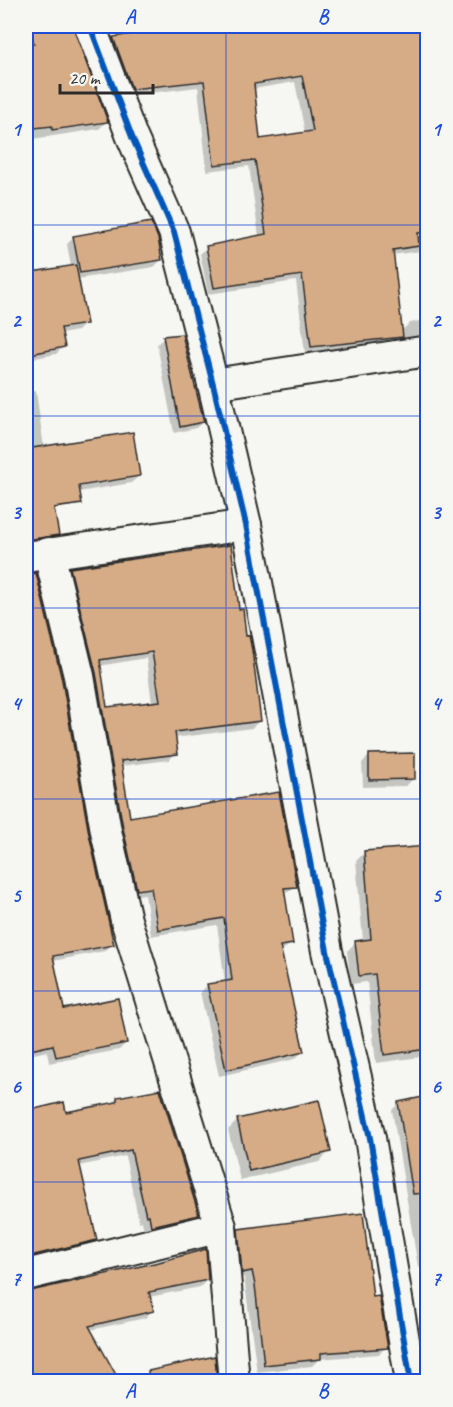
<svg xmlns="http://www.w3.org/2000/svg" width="453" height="1407" font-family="Caveat,sans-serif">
<rect width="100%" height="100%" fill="#f6f6f2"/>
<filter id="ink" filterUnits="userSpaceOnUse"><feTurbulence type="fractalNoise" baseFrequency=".0167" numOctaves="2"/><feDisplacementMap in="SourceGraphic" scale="12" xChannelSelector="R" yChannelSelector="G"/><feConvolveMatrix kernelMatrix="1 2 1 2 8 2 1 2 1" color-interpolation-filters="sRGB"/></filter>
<g filter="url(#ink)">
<!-- shadow -->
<g fill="#0003" fill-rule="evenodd">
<polygon points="26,26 71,26 106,122 99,129 26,140"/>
<path d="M171,26H428V250L392,255L401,331L410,323L428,319V343H404L403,335L395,344L305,353L296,281L208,294L200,254L207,247L259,237L249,166L207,171L198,87L126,96L107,45L113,39L171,29ZM295,82L305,133L258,140L253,89Z"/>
<polygon points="74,237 161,260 154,267 77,279 85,324 78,331 61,334 63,347 56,354 26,360 26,274 71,267 67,244"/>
<polygon points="164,338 203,422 196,428 174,433 157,344"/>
<polygon points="36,391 44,448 139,476 131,483 79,492 80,498 72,506 26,509 26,392"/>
<polygon points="57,534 50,541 26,546 26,539"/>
<path d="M71,569L238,611L260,720L252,728L174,738L176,753L169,760L121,766L129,818L296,886L284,894L291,944L280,952L302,1052L295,1059L219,1076L200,992L208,985L225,982L217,925L151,936L145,894L130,896L64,577ZM146,658L152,703L106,709L99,666Z"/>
<polygon points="26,574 35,574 112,944 105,951 53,961 63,1011 126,1043 119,1050 49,1063 47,1051 26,1056 26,905 35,902 31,885 26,886"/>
<polygon points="370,755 414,778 406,786 363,787 362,763"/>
<polygon points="428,847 428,1056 376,1063 367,982 351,984 347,951 356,942 363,941 356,861 365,852"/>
<polygon points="117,1098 197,1214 190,1221 144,1232 142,1221 139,1222 125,1156 79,1166 95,1239 88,1246 26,1263 26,1112 62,1104 65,1114 111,1105"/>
<polygon points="428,1098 428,1265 418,1267 392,1110 399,1103"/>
<polygon points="238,1120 329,1152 319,1162 240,1180 228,1130"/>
<polygon points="239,1231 372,1298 386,1347 379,1354 319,1359 312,1366 257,1372 244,1277 235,1279 232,1238"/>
<polygon points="204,1250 207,1280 200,1287 149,1297 152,1311 145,1318 90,1330 80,1382 26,1382 26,1293"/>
</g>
<!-- building -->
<g fill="#d6ac87" stroke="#2b2b2b" stroke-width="1.5" fill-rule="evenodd">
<polygon points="30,26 73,26 108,122 52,130 52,126 26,129 26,45 34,44"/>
<path d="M183,26H428V232L418,233L419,246L393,250L403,337L311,347L302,275L214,288L206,246L266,234L255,160L214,165L204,81L132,89L113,37ZM302,76L313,131L260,139L254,84Z"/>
<polygon points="151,222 158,238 162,260 80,273 73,236"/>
<polygon points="76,265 87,324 61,328 65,347 26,355 26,273"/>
<polygon points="182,334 204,422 180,427 163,336"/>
<polygon points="133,432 140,476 79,486 82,504 54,508 59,535 26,540 26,449"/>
<path d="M231,545L239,609H243L246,636L249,635L252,650L261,721L175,732L178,754L121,761L130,817L279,792L297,887L284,888L293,944L280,946L304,1052L226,1070L207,984L232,980L224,918L158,930L151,888L137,890L123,828L96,673L70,568ZM152,652L160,701L107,707L100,660Z"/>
<polygon points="36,573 62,680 89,834 114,945 53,956 64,1009 118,998 127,1043 56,1057 53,1045 26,1051 26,574"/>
<polygon points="415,753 415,779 369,780 369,754"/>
<polygon points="428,846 428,1049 384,1055 375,974 359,976 355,941 371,939 364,851"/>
<polygon points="160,1089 199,1215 151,1226 149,1215 146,1216 131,1150 79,1161 97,1240 26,1257 26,1111 64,1102 66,1112 117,1102 117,1097"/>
<polygon points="428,1096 428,1193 413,1194 398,1102"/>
<polygon points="319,1100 331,1152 249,1171 237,1119"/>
<polygon points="363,1213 373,1297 379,1296 388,1348 321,1353 321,1359 264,1365 255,1285 252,1271 242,1273 238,1229"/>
<polygon points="206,1249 208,1280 149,1292 154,1311 89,1326 120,1382 26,1382 26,1292 159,1262"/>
<polygon points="215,1356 217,1382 149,1382 148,1371"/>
</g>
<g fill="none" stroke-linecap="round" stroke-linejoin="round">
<defs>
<g id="minor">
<polyline points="90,26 132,137 174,232 213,384 246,525 327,951 370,1138 411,1382"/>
<polyline points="213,384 428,351"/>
<polyline points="49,553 79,676 106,831 126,920 221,1227 234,1382"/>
<polyline points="26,557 246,525"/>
<polyline points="26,1275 221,1227"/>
</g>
</defs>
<!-- minor casing -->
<use href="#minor" stroke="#2b2b2b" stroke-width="34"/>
<!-- minor -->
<use href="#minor" stroke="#f6f6f2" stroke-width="30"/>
<defs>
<polyline id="cycleway" points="90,26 132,137 174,232 213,384 246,525 327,951 370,1138 411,1382"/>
</defs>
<!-- cycleway casing -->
<use href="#cycleway" stroke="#f6f6f2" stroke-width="10"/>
<!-- cycleway -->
<use href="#cycleway" stroke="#0057b8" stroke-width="6"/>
</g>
</g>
<!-- grid -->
<path fill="none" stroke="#1d4ed8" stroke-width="1.5" stroke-opacity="0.55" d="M226,26V1382M26,225H428M26,416H428M26,608H428M26,799H428M26,991H428M26,1182H428"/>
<!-- margin -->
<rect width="453" height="1407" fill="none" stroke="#f6f6f2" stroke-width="66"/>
<!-- scale -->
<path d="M60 84v9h93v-9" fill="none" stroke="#2b2b2b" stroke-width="3"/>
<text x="69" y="84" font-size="18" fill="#2b2b2b" stroke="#f6f6f2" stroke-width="4.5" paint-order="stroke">20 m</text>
<rect x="33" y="33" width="387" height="1341" fill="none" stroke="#1d4ed8" stroke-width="2"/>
<g font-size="20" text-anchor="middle" font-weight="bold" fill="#1d4ed8">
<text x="130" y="23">A</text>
<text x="323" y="23">B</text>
<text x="16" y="136">1</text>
<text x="436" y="136">1</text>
<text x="16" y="327">2</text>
<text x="436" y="327">2</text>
<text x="16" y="519">3</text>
<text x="436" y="519">3</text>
<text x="16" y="710">4</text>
<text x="436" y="710">4</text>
<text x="16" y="902">5</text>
<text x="436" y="902">5</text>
<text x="16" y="1093">6</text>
<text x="436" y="1093">6</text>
<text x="16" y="1285">7</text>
<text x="436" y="1285">7</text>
<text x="130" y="1397">A</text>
<text x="323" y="1397">B</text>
</g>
</svg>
